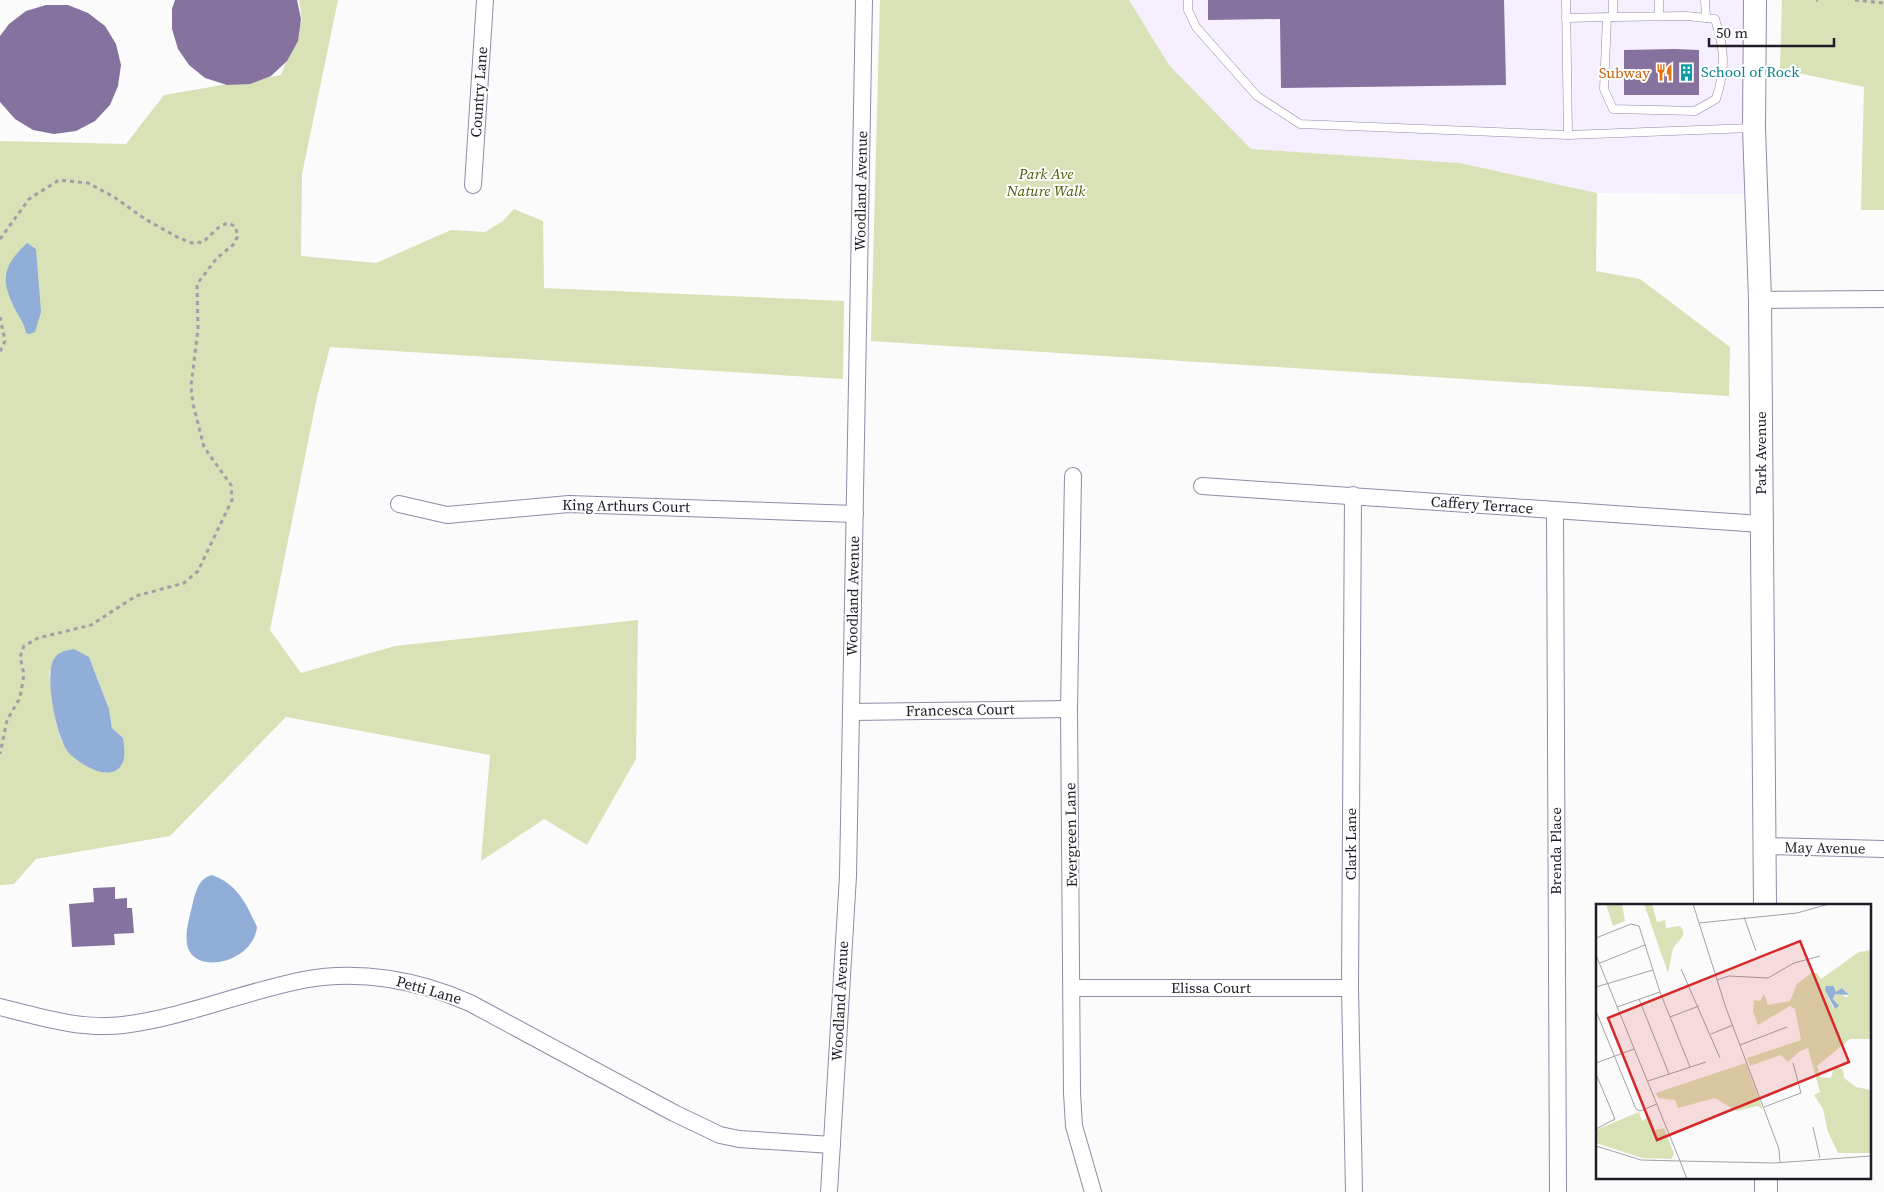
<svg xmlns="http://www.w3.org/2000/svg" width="1884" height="1192" font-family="'Source Serif 4',serif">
<rect width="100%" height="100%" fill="#fbfbfb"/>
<!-- built -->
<polygon fill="#f5efff" points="1129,0 1755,0 1756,194 1597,193 1460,163 1251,149 1169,65"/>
<!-- green -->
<g fill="#d8e2b6" fill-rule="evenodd">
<path d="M299,0H338L302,174L301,256L376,263L451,230L485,232L503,221L514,209L543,221L544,288L844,301L843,379L330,347L317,397L270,630L301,673L395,646L638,620L636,759L587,845L544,819L481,861L490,755L286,717L170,836L36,859L14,884L0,885V141L126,144L164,95L281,75L302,20ZM89,657L109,709L112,728L123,738L62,742L56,723L49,671Z"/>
<polygon points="880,0 1129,0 1169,65 1251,149 1460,163 1597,193 1596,271 1640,279 1730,347 1729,396 871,341"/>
<polygon points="1782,0 1884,0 1884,210 1861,210 1864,87 1780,69"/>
</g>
<!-- water -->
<g fill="#91aed9">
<path d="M27,243L36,249L41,312L35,332L29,334L26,333C25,325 20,318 16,311C0,280 2,267 27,243Z"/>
<path d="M74,649L89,657L109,709L112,728L123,738C124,746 126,757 122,764C111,784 80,764 70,754C56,740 44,674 54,659C59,651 65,651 74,649Z"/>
<path d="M212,875C237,884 246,903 257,927C253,964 192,976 187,944C185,930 190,916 193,902C196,891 199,878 212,875Z"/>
</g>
<!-- building -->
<g fill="#86729e">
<polygon points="175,0 297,0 301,19 298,41 287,61 271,76 250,84 227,85 205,78 189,65 178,49 172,29 172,9"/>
<polygon points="1208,0 1504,0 1506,85 1281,88 1280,19 1208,20"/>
<polygon points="46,5 68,5 88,13 105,26 116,44 121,65 118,86 110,105 95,121 76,131 54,134 33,130 15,119 0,102 0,36 9,24 26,11"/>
<polygon points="1675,49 1699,50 1699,95 1624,95 1624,50"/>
<polygon points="115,887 115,899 127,898 127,908 132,908 134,933 114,934 115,945 72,947 69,904 94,902 93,888"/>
</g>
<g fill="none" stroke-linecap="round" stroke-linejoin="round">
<defs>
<g id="lane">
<polyline points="1188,0 1188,10 1196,27 1257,96 1300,124 1568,135"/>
<polyline points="1566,0 1568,135 1751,128"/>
<polyline points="1613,0 1613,17"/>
<polyline points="1659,0 1659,16"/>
<polyline points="1705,0 1706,18"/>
<path d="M1566,18L1607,17H1613L1687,16L1715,19C1725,50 1726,68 1716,99L1695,111L1613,109L1604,89L1607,17"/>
</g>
<g id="street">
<polyline points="473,185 485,0"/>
<polyline points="1760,300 1884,299"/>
<polyline points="1073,476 1069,709 1072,1093 1074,1126 1093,1192"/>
<polyline points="1202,486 1761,524"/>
<polyline points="1353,495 1350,988 1354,1192"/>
<polyline points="399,504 447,515 569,504 855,514"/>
<polyline points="1555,511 1558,1192"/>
<polyline points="851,712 1069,709"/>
<polyline points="1765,846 1884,849"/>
<polyline points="1073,988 1350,988"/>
<path d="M0,1007C40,1017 81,1030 123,1025C185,1017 243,992 303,980C359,969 418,980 470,1003L674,1113L720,1135L739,1139L832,1145"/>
<polyline points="829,1192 848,876 864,0"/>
</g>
<g id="secondary">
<polyline points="1755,0 1754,128 1760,300 1765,906"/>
<polyline points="1766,1178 1766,1192"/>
</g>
</defs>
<!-- lane casing -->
<use href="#lane" stroke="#9489a6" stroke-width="9"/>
<!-- street casing -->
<use href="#street" stroke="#9489a6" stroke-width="18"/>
<!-- secondary casing -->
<use href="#secondary" stroke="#9489a6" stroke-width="24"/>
<!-- path -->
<g stroke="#a2a0a5" stroke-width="3" stroke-dasharray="4 4" stroke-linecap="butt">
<polyline points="1816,0 1818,0"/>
<polyline points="1855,0 1884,3"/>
<polyline points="0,239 29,199 59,180 88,183 114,197 145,219 179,238 192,243 203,242 218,228 227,223 235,226 238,236 233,245 217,258 197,284 198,329 191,386 193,404 204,447 231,485 232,500 198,571 184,583 136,596 91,625 38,638 24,646 20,657 24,674 20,698 7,720 0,754"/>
<polyline points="0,317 5,341 0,352"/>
</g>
<!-- lane -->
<use href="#lane" stroke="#fff" stroke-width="8"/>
<!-- street -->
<use href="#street" stroke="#fff" stroke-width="16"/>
<!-- secondary -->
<use href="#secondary" stroke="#fff" stroke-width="22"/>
</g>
<!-- icons -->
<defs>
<symbol id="building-bare" viewBox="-9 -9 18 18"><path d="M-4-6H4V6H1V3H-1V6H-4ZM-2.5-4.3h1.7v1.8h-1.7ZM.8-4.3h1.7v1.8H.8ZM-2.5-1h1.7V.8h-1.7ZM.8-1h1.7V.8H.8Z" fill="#0f9aa8" stroke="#fff" stroke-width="2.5" paint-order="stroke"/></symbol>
<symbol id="restaurant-bare" viewBox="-9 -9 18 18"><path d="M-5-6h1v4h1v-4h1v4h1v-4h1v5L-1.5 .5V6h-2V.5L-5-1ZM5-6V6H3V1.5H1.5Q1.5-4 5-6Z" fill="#e8710a" stroke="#fff" stroke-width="2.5" paint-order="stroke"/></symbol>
</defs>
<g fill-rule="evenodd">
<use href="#building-bare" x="1674" y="60" width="25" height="25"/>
<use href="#restaurant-bare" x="1652" y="60" width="25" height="25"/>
</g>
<g text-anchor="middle" stroke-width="4" stroke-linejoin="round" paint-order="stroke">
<!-- culture labels -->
<g font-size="15" fill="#0d838f" stroke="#fff" text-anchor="start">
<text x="1701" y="77">School of Rock</text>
</g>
<!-- food labels -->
<g font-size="15" fill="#c56008" stroke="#fff" text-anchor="end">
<text x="1650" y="78">Subway</text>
</g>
<!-- street labels -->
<g font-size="15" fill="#201c27" stroke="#fff">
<text transform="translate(479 92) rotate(-86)" y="5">Country Lane</text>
<text transform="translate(861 191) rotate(-89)" y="5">Woodland Avenue</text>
<text transform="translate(1761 453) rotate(-90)" y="5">Park Avenue</text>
<text transform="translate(1482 505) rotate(4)" y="5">Caffery Terrace</text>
<text transform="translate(626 506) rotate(1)" y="5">King Arthurs Court</text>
<text transform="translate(853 596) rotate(-89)" y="5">Woodland Avenue</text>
<text transform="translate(960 710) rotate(-1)" y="5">Francesca Court</text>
<text transform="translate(1071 835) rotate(-91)" y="5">Evergreen Lane</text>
<text transform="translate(1351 844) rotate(-90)" y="5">Clark Lane</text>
<text transform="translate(1825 848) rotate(1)" y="5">May Avenue</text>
<text transform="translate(1556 851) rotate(-90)" y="5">Brenda Place</text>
<text x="1211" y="993">Elissa Court</text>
<text transform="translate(429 990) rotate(16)" y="5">Petti Lane</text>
<text transform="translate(840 1001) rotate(-87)" y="5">Woodland Avenue</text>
</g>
<!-- park labels -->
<g font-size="15" font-style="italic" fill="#4e5903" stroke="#fff">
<text x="1046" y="179">Park Ave<tspan x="1046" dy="17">Nature Walk</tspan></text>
</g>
</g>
<!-- overview -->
<g transform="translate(1596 904)">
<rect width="275" height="275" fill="#fbfbfb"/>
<path d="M10,0H26L29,17L17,22ZM48,0H56L61,18L69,16L70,24L84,22L87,26V32L77,44L72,69ZM275,46V135H254L221,162L224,173L235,174L238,163L247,165L248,174L260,183L275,186V249H242L232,228L227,205L218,191L224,188L212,144L204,147L192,158L185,151L154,162L151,154L205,136L199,105L194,102L162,121L157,107L158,96L164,97L168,90L172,101L194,97L201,80L215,69H221L225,75L263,48ZM231,82H239L240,88L247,84L253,92L249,93L245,88L239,90L237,95L242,102L238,105L230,88ZM150,159L167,206L162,202L141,207L119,194L82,204L79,196L62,194L60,189ZM43,208L46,217L54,213L59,226L68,224L78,250L75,255L46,254L0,239V226Z" fill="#d8e2b6" fill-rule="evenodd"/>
<path d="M238,82L240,88L246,84L253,91L239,90L237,95L243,102L239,105L229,86L230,82Z" fill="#91aed9"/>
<path fill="none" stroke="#a3a2a6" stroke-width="1" d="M97,0L130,104L183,245L184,259M148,13L160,47M103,19L201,9L233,0M0,34L35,20L43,22L64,88L94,163M0,51L84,257L179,259L275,252M4,59L49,41M85,65L124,154M121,76L133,72L172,74L198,59L224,52M0,83L57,66M43,95L73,170M21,103L64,88M0,107L40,205L44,207L61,200M74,113L103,102M115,130L137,121M144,141L191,123M0,159L38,145M0,170L19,215L0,225M52,177L110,158M168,203L205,189L197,159M217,223L224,254M0,242L45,256L84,257L91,275"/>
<path fill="#d62828" fill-opacity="0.15" stroke="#d62828" stroke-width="2.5" d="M204,37L253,158L61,236L12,114Z"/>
<rect width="275" height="275" fill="none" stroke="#201c27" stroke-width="2.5"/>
</g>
<!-- scale -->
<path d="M1709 38v8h125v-8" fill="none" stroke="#201c27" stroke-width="2.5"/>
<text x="1716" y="38" font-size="15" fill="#201c27" stroke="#ffffff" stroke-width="4" paint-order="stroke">50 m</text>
</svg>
